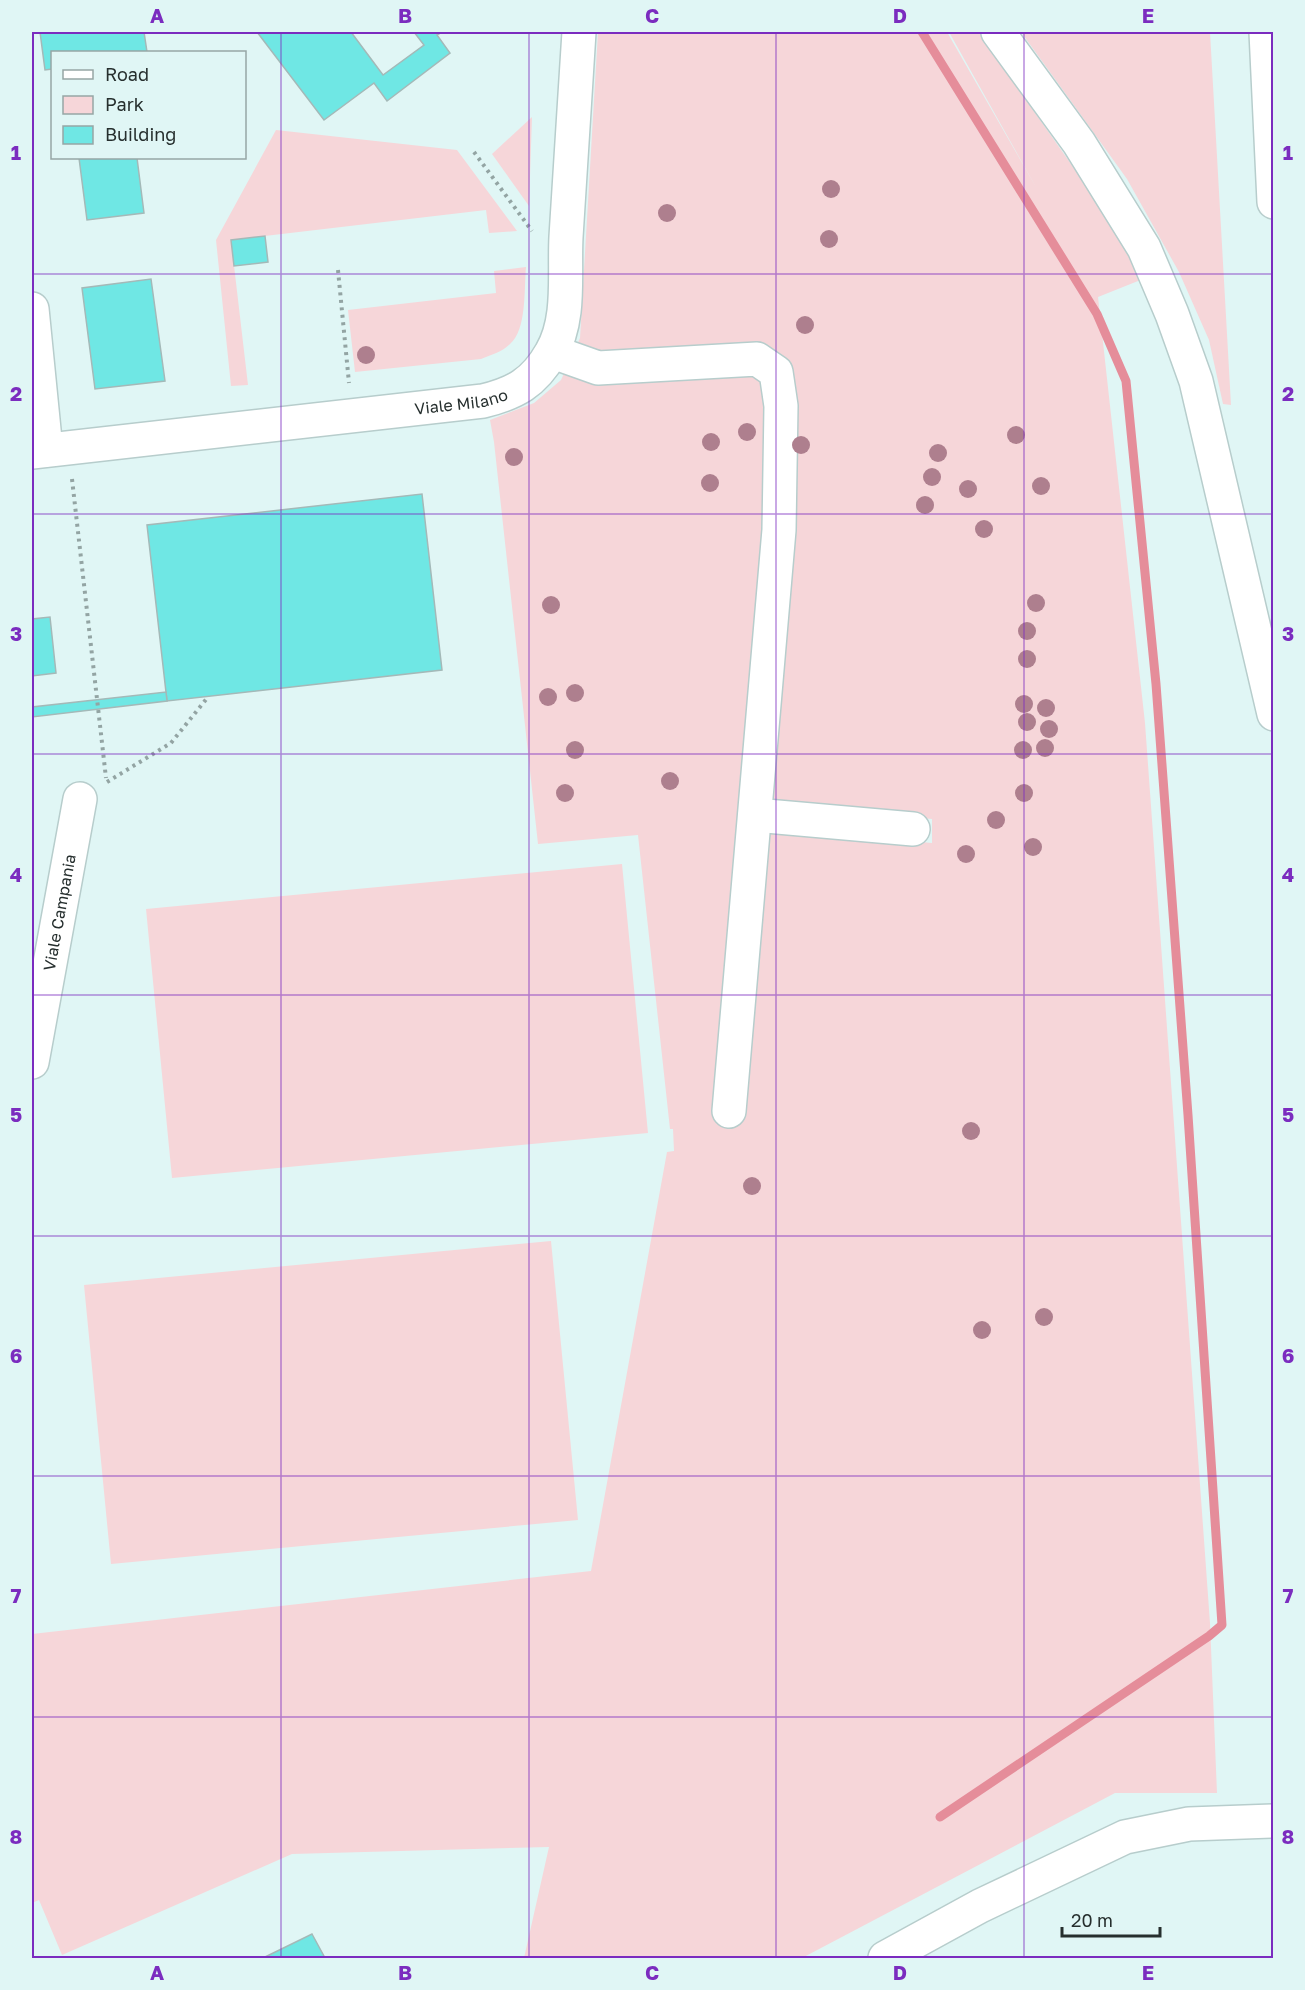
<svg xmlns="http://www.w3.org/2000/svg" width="1305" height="1990" font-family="'Golos Text',sans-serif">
<rect width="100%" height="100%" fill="#e0f6f5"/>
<!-- green -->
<g fill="#f6d6d9" fill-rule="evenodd">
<path d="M598,32H947L1037,189L949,32H981L1026,100L1102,208L1143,279L1098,297L1145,723L1210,1623L1217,1793H1115L802,1958H524L549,1847L292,1854L62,1955L39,1900L32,1903V1634L591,1571L667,1152L674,1151L673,1129H670L638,835L538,844L494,442L490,420L534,403L561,380L580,338ZM769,804L932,819V843L768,828Z"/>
<polygon points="1021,32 1210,32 1231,405 1223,404 1209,340 1179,272 1127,179"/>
<polygon points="532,117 529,206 492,154"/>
<polygon points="276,130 457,150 517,231 489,233 486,210 231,240 248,385 231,386 216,240"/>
<path d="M526,267C524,288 527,330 510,344C502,352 491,355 481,359L355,372L348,310L496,293L494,271Z"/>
<polygon points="622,864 648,1133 172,1178 146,909"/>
<polygon points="551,1241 578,1520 111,1564 84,1285"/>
</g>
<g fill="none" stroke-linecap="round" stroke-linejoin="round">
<!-- stream -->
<polyline stroke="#e58d9a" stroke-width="9" points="922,32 1097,314 1126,381 1156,684 1188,1115 1222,1625 1209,1636 940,1817"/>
</g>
<!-- building -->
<g fill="#6fe7e4" stroke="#a4b9b8" stroke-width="1.5">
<polygon points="40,32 144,32 147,52 52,52 52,69 45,70"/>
<polygon points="257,32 351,32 383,75 424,45 414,32 442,32 437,35 450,53 387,101 374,83 324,120"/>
<polygon points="79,158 137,158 144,213 87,220"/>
<polygon points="265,236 268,262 234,266 231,240"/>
<polygon points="151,279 165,381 95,389 82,288"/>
<polygon points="422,494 442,670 167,701 147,525"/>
<polygon points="50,617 56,673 32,676 32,619"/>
<polygon points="166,692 167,701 32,717 32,707"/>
<polygon points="312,1934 325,1958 263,1958"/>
</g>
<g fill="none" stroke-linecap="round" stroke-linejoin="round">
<defs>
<g id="minor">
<polyline points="32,309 46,450"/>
<polyline points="553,352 598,368 757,359 776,372 781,406 779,530 729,1111"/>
<path id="s1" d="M32,452L483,401C515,393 534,383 551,353C571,320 564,274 566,237C570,168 575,100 579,32"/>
<polyline points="755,815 913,829"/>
<path id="s2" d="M32,1062L80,799"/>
<polyline points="885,1958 980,1906 1125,1837 1189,1824 1274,1821"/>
</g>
<g id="highway">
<polyline points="998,32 1079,143 1144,248 1172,314 1196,381 1274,714"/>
<polyline points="1266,32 1274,202"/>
</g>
</defs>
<!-- minor casing -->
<use href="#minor" stroke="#b7cdcc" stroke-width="36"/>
<!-- highway casing -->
<use href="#highway" stroke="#b7cdcc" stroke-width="36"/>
<!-- path -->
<g stroke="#93a4a3" stroke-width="4" stroke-dasharray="3 4.5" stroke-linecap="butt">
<polyline points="474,152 532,231"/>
<polyline points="338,270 349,383"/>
<polyline points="72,479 106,778"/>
<polyline points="107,782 171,743 208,697"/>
</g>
<!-- minor -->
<use href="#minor" stroke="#fff" stroke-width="33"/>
<!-- highway -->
<use href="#highway" stroke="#fff" stroke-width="33"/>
</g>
<!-- trees -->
<g fill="#ae7f8e">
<circle cx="831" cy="189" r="9"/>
<circle cx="667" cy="213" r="9"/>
<circle cx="829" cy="239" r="9"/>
<circle cx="805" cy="325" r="9"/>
<circle cx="366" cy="355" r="9"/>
<circle cx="747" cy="432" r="9"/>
<circle cx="1016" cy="435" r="9"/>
<circle cx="711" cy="442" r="9"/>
<circle cx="801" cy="445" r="9"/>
<circle cx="938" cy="453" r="9"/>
<circle cx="514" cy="457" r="9"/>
<circle cx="932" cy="477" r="9"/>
<circle cx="710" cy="483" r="9"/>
<circle cx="1041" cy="486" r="9"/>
<circle cx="968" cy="489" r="9"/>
<circle cx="925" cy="505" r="9"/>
<circle cx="984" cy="529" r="9"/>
<circle cx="1036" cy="603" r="9"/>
<circle cx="551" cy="605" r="9"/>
<circle cx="1027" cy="631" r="9"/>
<circle cx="1027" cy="659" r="9"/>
<circle cx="575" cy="693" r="9"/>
<circle cx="548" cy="697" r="9"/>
<circle cx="1024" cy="704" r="9"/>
<circle cx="1046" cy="708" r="9"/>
<circle cx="1027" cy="722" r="9"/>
<circle cx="1049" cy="729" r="9"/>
<circle cx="1045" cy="748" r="9"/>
<circle cx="575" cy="750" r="9"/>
<circle cx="1023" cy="750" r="9"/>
<circle cx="670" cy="781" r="9"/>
<circle cx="565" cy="793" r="9"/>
<circle cx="1024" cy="793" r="9"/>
<circle cx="996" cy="820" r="9"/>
<circle cx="1033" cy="847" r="9"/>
<circle cx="966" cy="854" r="9"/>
<circle cx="971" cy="1131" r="9"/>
<circle cx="752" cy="1186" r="9"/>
<circle cx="1044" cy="1317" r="9"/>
<circle cx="982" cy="1330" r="9"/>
</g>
<!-- grid -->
<path fill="none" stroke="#7b2cbf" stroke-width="1.5" stroke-opacity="0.55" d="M281,32V1958M529,32V1958M776,32V1958M1024,32V1958M32,274H1274M32,514H1274M32,754H1274M32,995H1274M32,1236H1274M32,1476H1274M32,1717H1274"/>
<g text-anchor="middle" stroke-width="4.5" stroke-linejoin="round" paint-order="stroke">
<!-- street labels -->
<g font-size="16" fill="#262f2e" stroke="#e0f6f5">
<text dy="6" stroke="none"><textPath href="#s1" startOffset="432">Viale Milano</textPath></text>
<text dy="6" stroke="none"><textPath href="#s2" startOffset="152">Viale Campania</textPath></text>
</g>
</g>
<!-- border -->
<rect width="1305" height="1990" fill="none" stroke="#e0f6f5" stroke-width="66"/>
<!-- legend -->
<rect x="51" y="51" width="195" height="108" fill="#e0f6f5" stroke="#96a6a5" stroke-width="1.5"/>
<rect x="63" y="70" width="30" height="9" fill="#ffffff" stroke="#96a6a5" stroke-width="1.5"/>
<text x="105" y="81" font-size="18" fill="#262f2e">Road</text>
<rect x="63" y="96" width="30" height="18" fill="#f6d6d9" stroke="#96a6a5" stroke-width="1.5"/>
<text x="105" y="111" font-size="18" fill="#262f2e">Park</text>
<rect x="63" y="126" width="30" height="18" fill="#6fe7e4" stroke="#96a6a5" stroke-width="1.5"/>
<text x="105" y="141" font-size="18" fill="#262f2e">Building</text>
<!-- scale -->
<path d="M1062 1927v9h98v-9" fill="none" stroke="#262f2e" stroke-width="3"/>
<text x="1071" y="1927" font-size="18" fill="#262f2e" stroke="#e0f6f5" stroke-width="4.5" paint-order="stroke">20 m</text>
<rect x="33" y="33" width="1239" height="1924" fill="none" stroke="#7b2cbf" stroke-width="2"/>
<g font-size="20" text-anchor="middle" font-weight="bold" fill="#7b2cbf">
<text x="157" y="23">A</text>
<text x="405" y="23">B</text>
<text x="652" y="23">C</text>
<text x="900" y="23">D</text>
<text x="1148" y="23">E</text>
<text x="16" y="160">1</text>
<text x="1288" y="160">1</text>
<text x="16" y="401">2</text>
<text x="1288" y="401">2</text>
<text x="16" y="641">3</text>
<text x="1288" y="641">3</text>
<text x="16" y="882">4</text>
<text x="1288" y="882">4</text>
<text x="16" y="1122">5</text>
<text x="1288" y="1122">5</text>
<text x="16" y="1363">6</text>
<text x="1288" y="1363">6</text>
<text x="16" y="1603">7</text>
<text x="1288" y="1603">7</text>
<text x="16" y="1844">8</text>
<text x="1288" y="1844">8</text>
<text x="157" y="1980">A</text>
<text x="405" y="1980">B</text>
<text x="652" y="1980">C</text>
<text x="900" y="1980">D</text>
<text x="1148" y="1980">E</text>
</g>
</svg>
